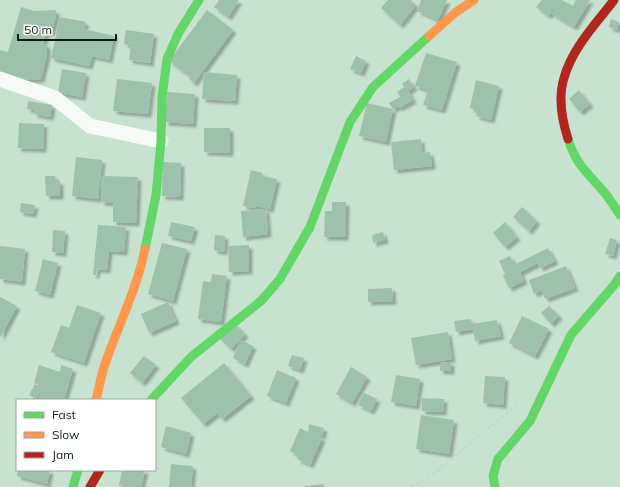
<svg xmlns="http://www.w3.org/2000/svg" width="620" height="487" font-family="Mulish,sans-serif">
<defs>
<filter id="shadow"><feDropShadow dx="3.5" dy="3.5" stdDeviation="1" flood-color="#0004"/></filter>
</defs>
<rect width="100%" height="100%" fill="#c7e2cf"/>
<!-- building -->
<g fill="#9ec1ab" filter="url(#shadow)">
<polygon points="219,0 239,0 228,17 214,7"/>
<polygon points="388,0 412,0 411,1 416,5 400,25 381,8"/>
<polygon points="421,0 447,0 438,20 417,11"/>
<polygon points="542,0 562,0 573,6 576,0 590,0 574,27 552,14 559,3 548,16 536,7"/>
<polygon points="21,7 34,11 56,10 56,16 51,33 46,33 43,44 47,45 47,55 41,79 14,80 0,76 0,50 8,52"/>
<polygon points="207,10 233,30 194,83 189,79 191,77 169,61"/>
<polygon points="60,17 86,22 84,29 114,36 109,60 92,56 89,66 51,58"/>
<polygon points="611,19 619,22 617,30 609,27"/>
<polygon points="126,30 154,34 150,63 129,60 131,45 124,44"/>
<polygon points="426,53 457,62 442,110 423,105 428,90 415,86"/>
<polygon points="356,56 366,61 361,73 350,69"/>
<polygon points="62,69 86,73 82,97 58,93"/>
<polygon points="204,72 237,75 235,101 202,99"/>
<polygon points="117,79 152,83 148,114 113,111"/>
<polygon points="409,79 414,87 408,91 413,100 399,108 398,106 393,109 389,103 400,97 397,92 404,87 402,84"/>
<polygon points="476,80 499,86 491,120 476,116 477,110 470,108"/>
<polygon points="579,90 590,104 580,112 569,99"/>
<polygon points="167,92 195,94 193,124 165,122"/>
<polygon points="28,101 52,105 50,117 34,114 35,110 27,109"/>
<polygon points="367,103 393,109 386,142 359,136"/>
<polygon points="19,123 44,124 43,149 18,148"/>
<polygon points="204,128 230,128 230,153 204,152"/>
<polygon points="421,139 422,153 430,152 432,166 394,170 391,142"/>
<polygon points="76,157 102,160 98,199 72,196"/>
<polygon points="163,162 181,163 180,197 162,196"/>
<polygon points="251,170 262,173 262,176 277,179 270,209 256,206 255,208 243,206"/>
<polygon points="45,176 55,176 56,181 60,181 60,196 46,196"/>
<polygon points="102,176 138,177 136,223 113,222 113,203 101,202"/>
<polygon points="332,202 346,202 345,237 324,237 325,211 332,211"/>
<polygon points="21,203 35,205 33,214 20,212"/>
<polygon points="522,207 537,221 529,231 513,217"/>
<polygon points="266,209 268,234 243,237 241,211"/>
<polygon points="171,222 195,227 191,241 168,236"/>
<polygon points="505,222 517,237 505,247 493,233"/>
<polygon points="98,225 126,227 124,252 109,251 107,270 97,269 96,275 93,275"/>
<polygon points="53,230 65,231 63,253 52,252"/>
<polygon points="383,232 385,240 373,243 372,235"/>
<polygon points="215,235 225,236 224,252 214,250"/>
<polygon points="610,238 617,240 613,256 605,254"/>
<polygon points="162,243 187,249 173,301 148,294"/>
<polygon points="249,245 249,271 229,272 228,246"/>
<polygon points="0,246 25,249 22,282 0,279"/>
<polygon points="548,248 555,261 540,268 538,263 520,272 524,281 509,288 503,276 505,274 499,261 510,256 514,265"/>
<polygon points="43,259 58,263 50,295 35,291"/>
<polygon points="566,266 575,288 545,299 542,290 534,294 529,280"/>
<polygon points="212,274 227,276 221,322 198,319 203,281 211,282"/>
<polygon points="392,288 393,301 368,302 368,289"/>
<polygon points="0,297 17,306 0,338"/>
<polygon points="168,302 176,321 149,333 141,314"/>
<polygon points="77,305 101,313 84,363 51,352 61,325 69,328"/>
<polygon points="549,306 559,316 551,324 541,313"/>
<polygon points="522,316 549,329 535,356 509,343"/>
<polygon points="471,319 473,329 456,332 454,321"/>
<polygon points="497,320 501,336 475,341 472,324"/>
<polygon points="235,324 245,334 231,349 220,339"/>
<polygon points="448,332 452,359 416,365 411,338"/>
<polygon points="241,340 253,346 245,364 233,358"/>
<polygon points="292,355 304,358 300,370 288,366"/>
<polygon points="144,356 156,365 142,383 130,373"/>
<rect x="440" y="362" width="11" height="9"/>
<polygon points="224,363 251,396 222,419 217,413 203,424 181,398"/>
<polygon points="39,365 60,372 61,365 73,369 64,400 39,399 42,389 36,399 29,395 35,384 43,388 43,386 34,383"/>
<polygon points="351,367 367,377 352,403 336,394"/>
<polygon points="277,370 296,378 286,403 267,396"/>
<polygon points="396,375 420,379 416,406 391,402"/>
<polygon points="485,376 505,377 503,405 483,403"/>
<polygon points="364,393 377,399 371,411 358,405"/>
<polygon points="422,398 444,399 443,412 422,411"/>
<polygon points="421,415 454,420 449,454 416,449"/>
<polygon points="309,424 324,428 322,436 310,433 322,438 310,465 297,459 299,455 290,451 300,428 308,432"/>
<polygon points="166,426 191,433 186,454 161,447"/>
<polygon points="171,464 193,466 191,487 169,487"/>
<polygon points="18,470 50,470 47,484 17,476"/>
<polygon points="122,470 145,470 141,487 130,487 119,485"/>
<polygon points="324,484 324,487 305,487 305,486"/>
</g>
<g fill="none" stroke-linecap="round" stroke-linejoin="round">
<!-- path -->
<polyline stroke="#ccd4cf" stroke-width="2.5" stroke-dasharray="3 3" stroke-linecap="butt" points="411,487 432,475 520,402"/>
<!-- street -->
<polyline stroke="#f7fbf8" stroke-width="15" points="0,79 55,98 90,126 161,141"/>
<!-- fast -->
<g stroke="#63d668" stroke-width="9">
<path d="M568,139C577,168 591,175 608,197C612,203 616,209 620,215"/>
<polyline points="145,249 156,195 161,141 162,97 167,59 178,34 199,0"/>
<polyline points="151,400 191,357 261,301 280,279 310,227 350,122 373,87 429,36"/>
<polyline points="73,487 78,470"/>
<polyline points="495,487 493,476 498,459 530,421 571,335 615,284 620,276"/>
</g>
<!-- slow -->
<g stroke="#ff974d" stroke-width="9">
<polyline points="429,36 456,12 474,0"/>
<path d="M96,400C99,388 101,376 105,364C118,326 137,289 145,249"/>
</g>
<!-- jam -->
<g stroke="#b3261e" stroke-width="9">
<path d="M568,139C562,120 558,97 564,78C572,48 596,24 614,0"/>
<polyline points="90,487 100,470"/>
</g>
</g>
<!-- legend -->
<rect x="16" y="399" width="140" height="72" fill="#ffffff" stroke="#9da5a0"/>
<rect x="24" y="412" width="20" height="6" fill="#63d668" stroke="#9da5a0"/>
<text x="52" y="419" font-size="12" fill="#0a1d11">Fast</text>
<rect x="24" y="432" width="20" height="6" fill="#ff974d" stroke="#9da5a0"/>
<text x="52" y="439" font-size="12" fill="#0a1d11">Slow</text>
<rect x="24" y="452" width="20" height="6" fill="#b3261e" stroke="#9da5a0"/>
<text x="52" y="459" font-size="12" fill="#0a1d11">Jam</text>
<!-- scale -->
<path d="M18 34v6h98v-6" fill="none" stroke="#0a1d11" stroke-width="2"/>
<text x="24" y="34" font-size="12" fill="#0a1d11" stroke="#ffffff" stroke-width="3" paint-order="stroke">50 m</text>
</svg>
